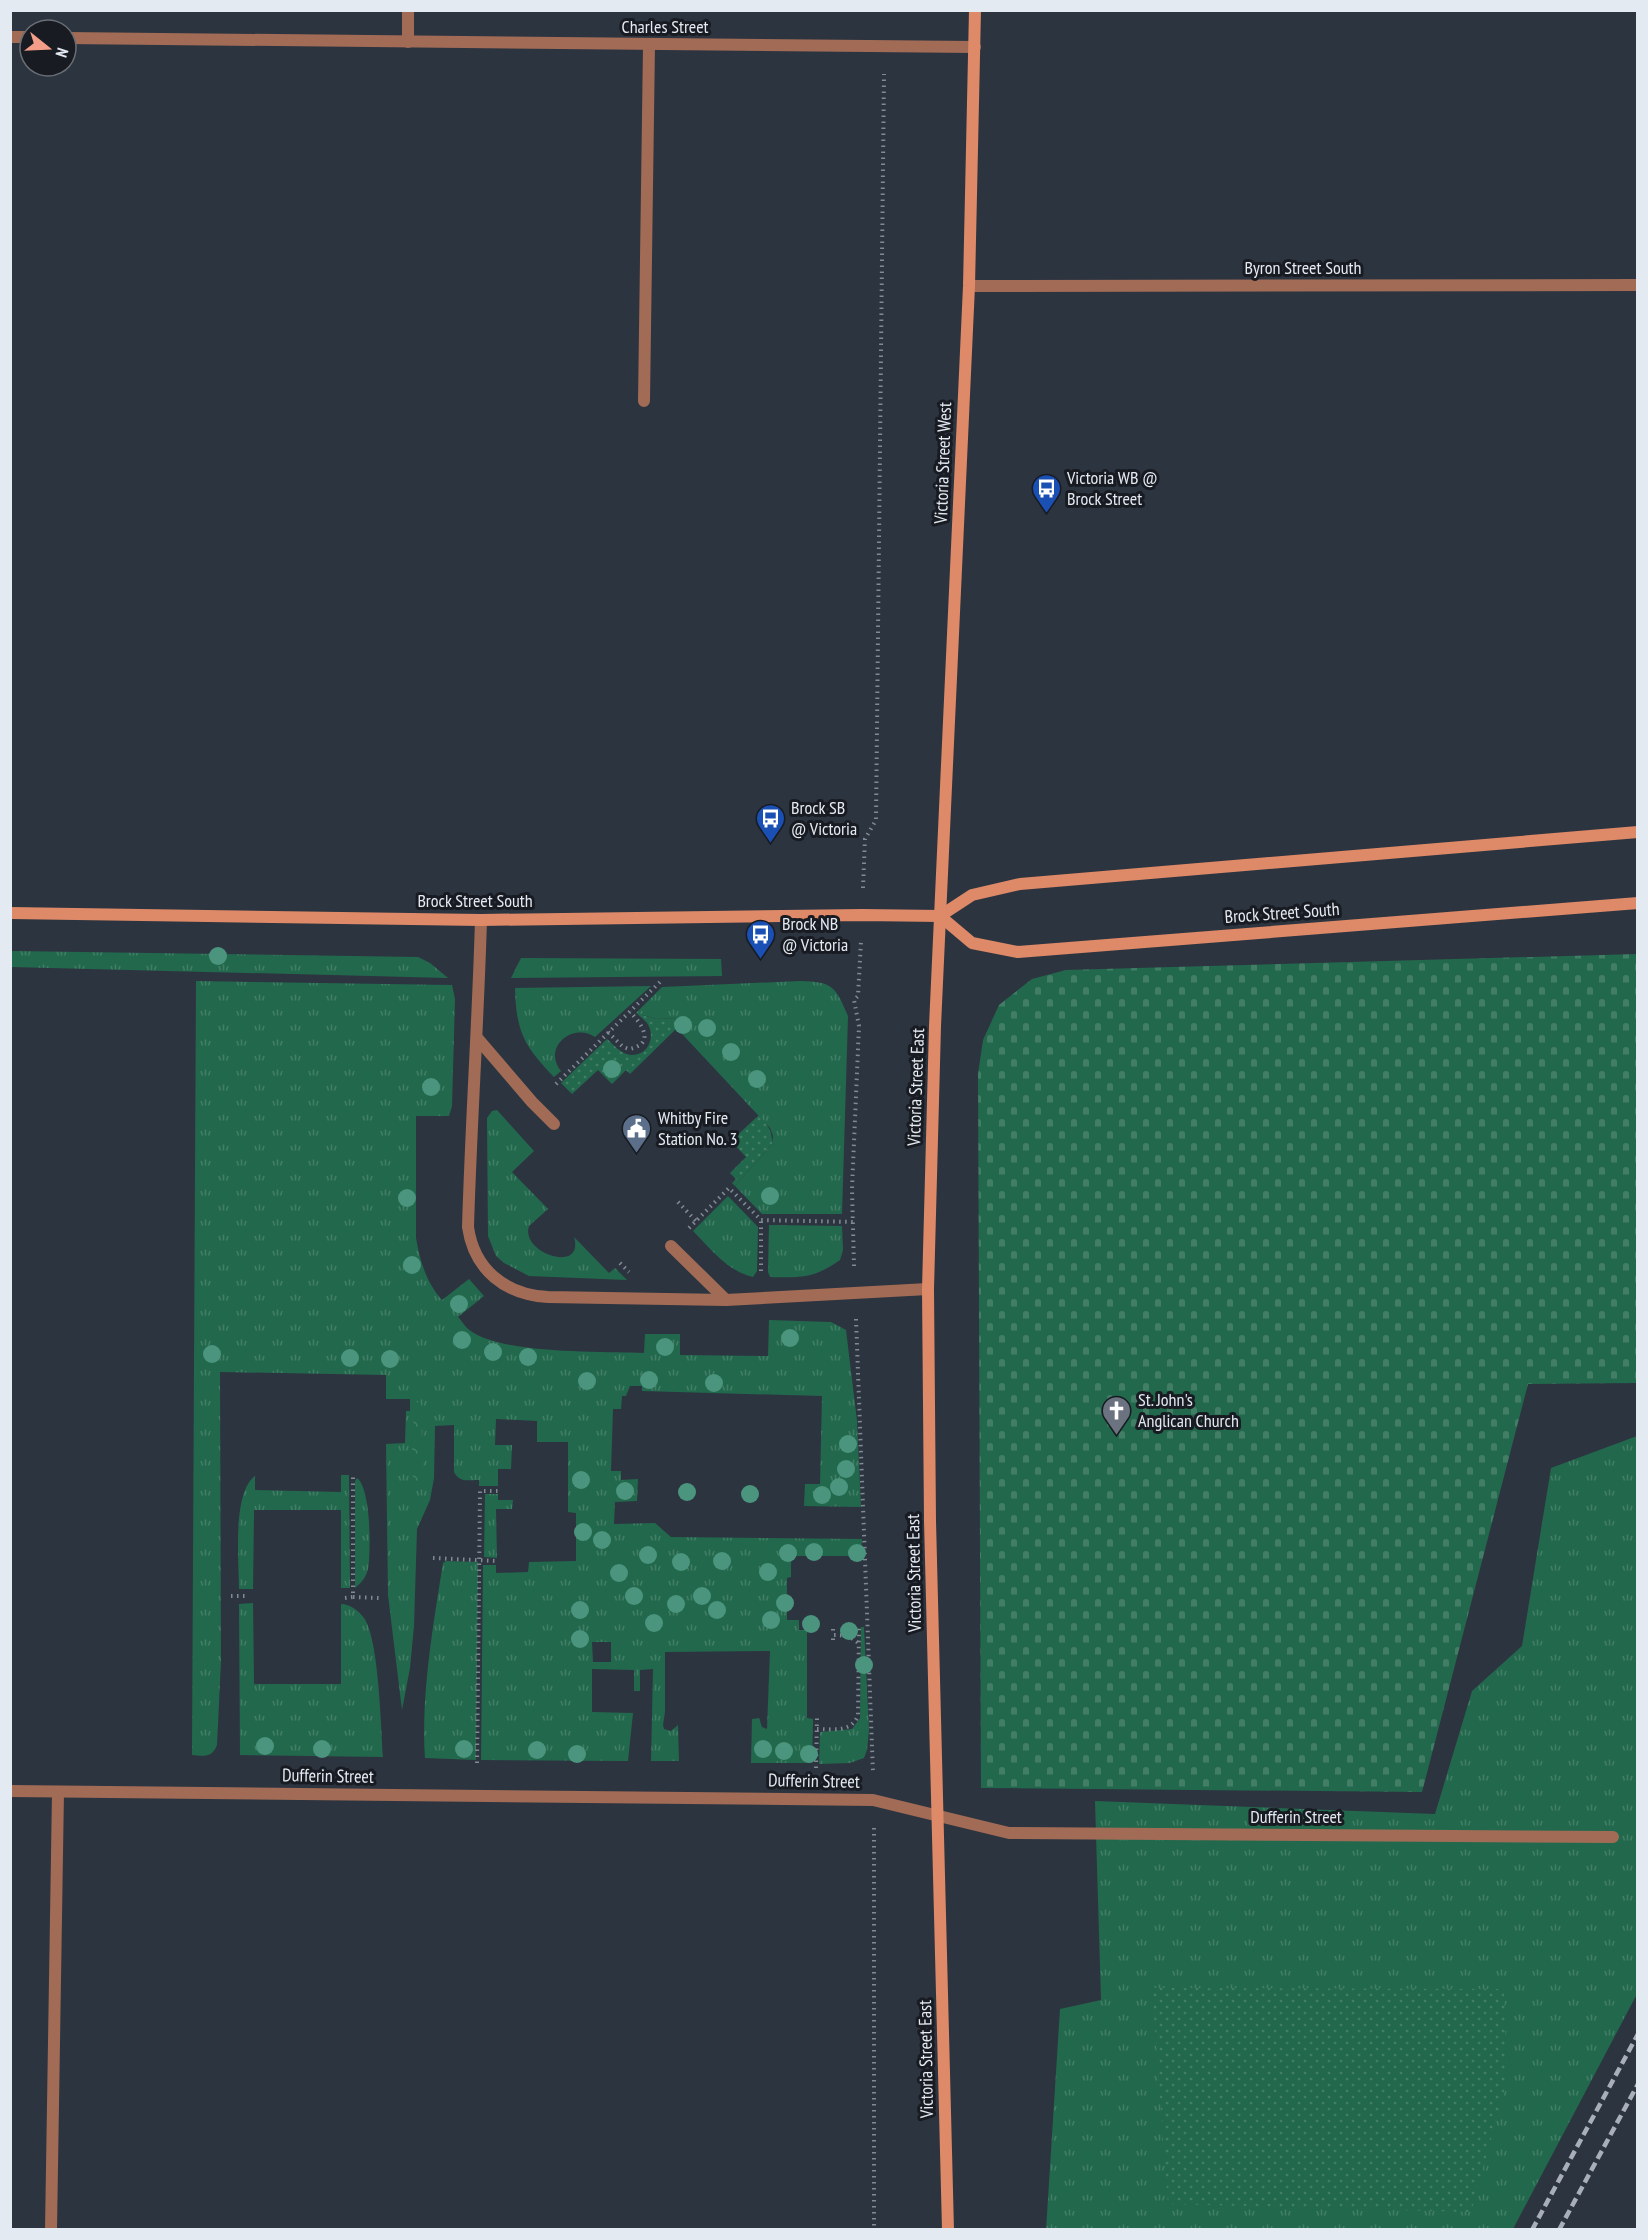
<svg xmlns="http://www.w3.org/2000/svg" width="1648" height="2240" font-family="'PT Sans Narrow',sans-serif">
<defs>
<pattern id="grass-tufts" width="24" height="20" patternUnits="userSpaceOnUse" patternTransform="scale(1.5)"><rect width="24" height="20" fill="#22684c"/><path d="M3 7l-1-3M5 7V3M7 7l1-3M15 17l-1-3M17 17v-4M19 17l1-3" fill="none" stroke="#427e66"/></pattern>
<pattern id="forest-crowns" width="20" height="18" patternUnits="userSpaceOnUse" patternTransform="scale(1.5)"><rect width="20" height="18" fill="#22684c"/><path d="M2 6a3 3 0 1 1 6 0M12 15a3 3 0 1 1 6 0" fill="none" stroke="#427e66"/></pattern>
<pattern id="cemetery-stones" width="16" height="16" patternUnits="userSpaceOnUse" patternTransform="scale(1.5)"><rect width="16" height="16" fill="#22684c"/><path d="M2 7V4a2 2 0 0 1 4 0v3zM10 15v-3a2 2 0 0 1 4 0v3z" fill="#427e66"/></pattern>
<pattern id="garden-dots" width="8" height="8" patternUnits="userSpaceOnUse" patternTransform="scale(1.5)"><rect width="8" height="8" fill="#22684c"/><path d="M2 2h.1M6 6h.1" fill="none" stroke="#427e66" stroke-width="1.8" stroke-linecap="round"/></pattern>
</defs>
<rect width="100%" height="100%" fill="#2c3440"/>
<!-- grass -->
<g fill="url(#grass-tufts)" fill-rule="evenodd">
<polygon points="11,951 418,957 430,963 448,978 11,967"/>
<polygon points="521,958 721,959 722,976 511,978"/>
<path d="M196,981L452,985L455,999L452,1106L449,1116H416V1238C420,1261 426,1282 442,1300L469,1279L484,1296L458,1317C461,1320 464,1325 467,1328C496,1355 603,1351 644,1353L645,1334H680V1355L768,1356L769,1320L831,1322L846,1330L857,1421L861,1507L804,1506L805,1484H820L822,1396L642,1391V1386H630L626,1396H622L621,1409H613L611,1471H621V1480L638,1479L637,1501L615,1502L614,1524L655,1523L671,1537L862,1539L861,1556H791V1577L787,1578V1620H799V1630H807V1718L813,1719L812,1763H751L752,1719L759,1718L762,1727L767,1729L770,1651L665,1652V1712L663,1725L664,1729L671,1731L678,1725L679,1761H651L653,1669L640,1670V1691H634V1670L592,1669V1712L633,1713L628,1761L481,1760L483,1565H496V1573L528,1572L529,1562L576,1561V1513L568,1512V1442H537V1421L496,1419L495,1445H512L511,1469H498V1486H479V1480C467,1480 460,1483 454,1472V1425L435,1426L434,1478L430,1500L417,1529L414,1626L410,1668L402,1710L388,1595L386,1444L405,1443L406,1411H410V1399H386V1375L220,1372L221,1661L217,1745C212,1758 204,1756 192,1755ZM592,1642H611V1662H593Z"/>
<path d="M800,981C832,982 835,985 848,1016L842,1214H762L735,1186L772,1144L773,1136L770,1128L684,1036L688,1031L687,1021L683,1018L656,1019L636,1013L662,987Z"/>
<path d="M651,986L595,1037C572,1022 542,1048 561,1071L554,1077C524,1046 516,1031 515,988Z"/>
<path d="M497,1110L534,1151L512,1172L548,1209L529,1226C520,1254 585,1274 574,1237L609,1273L615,1268L627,1280L529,1276L504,1263L496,1256L488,1236L487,1118L492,1111Z"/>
<path d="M728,1196L758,1227L757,1271L753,1277C727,1271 711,1249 693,1231Z"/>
<path d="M769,1225L842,1226L843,1250L840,1260C815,1278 801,1278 770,1277L768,1272Z"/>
<polygon points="1637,1436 1637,1994 1513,2229 1046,2230 1060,2009 1101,2000 1095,1801 1435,1814 1472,1691 1522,1646 1551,1468"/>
<path d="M255,1476V1490L341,1492V1475H349L350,1588H341V1510H254L253,1589H239C239,1561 232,1493 255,1476Z"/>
<path d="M357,1478C371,1489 371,1551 368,1569C366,1577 362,1582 355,1588V1481Z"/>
<polygon points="485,1494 498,1494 498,1500 513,1500 512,1509 496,1509 497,1558 484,1557"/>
<path d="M446,1561L478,1562L476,1760L425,1758C421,1694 433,1626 443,1563Z"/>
<path d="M253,1603L254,1684H341V1604C350,1604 359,1611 364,1618C379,1639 381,1728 383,1757L240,1755L239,1604Z"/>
<polygon points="861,1627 864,1627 869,1730 867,1750 864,1758 850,1763 819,1764 820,1732 852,1729 860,1718"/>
</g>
<!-- forest -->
<path fill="url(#forest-crowns)" d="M416,1402L421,1403L423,1486L419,1490H414C411,1461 411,1430 416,1402Z"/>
<!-- cemetery -->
<polygon fill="url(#cemetery-stones)" points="1637,954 1637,1383 1528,1384 1422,1792 981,1788 978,1074 983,1040 999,1005 1032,979 1066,970"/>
<!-- garden -->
<g fill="url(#garden-dots)">
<path d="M636,1013L656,1019L683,1018L689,1025L688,1031L684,1036L677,1028L630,1074L626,1070L612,1084L598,1070L572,1094L561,1083L607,1039C614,1045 621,1054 631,1055C649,1056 656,1036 647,1023C644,1020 640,1016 636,1013Z"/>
<path d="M759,1115C767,1124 773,1131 772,1144L735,1186L732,1183L736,1179L730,1173L746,1157L731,1141Z"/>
<polygon points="1152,1988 1504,1989 1507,2080 1471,2212 1168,2204"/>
</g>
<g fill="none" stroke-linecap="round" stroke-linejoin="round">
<!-- path -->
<g stroke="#838a94" stroke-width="4" stroke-dasharray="1.5 4.5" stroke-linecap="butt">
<polyline points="863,888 865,839 876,820 884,74"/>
<path d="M608,1032L623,1047L629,1049C656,1044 642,1024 630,1012"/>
<polyline points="556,1084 660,982"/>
<polyline points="678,1202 696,1221"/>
<polyline points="689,1228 729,1188 761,1220 853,1222"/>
<polyline points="620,1263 629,1272"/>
<polyline points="854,1266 852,1189 859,1026 854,1000 858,996 861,941"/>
<polyline points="761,1271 761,1220"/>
<polyline points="856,1319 873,1773"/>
<polyline points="433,1558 496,1561"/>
<polyline points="231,1596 247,1596"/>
<polyline points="353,1597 379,1598"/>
<polyline points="345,1598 353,1597 353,1475"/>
<polyline points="833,1629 833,1635"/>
<path d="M833,1640V1635C843,1635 851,1636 858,1643"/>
<path d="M817,1729C833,1729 850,1733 858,1716L859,1627"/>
<polyline points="477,1763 480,1491 498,1491"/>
<polyline points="816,1768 817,1718"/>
<polyline points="874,1828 874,2230"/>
</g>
<!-- service -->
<g stroke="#a16b56" stroke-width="12">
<polyline points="408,10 408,42"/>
<polyline points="644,401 649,45"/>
<path d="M481,920C478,1023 471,1125 468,1227C474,1270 506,1295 548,1297L726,1300L928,1289"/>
<polyline points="478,1039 532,1102 554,1124"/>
<polyline points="671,1246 726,1300"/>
<polyline points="51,2230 58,1792"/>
</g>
<!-- minor -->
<g stroke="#a16b56" stroke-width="12">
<polyline points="10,37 30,37"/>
<polyline points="66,38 975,47"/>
<polyline points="969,286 1638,285"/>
<polyline points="10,1791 873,1800 1009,1833 1613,1837"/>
</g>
<!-- secondary -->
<g stroke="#de8967" stroke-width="12">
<polyline points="10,913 481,920 862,915 940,916 972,895 1020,884 1638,832"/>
<polyline points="940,916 972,943 1018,952 1638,903"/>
<polyline points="948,2230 930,1521 928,1289 935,1026 969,286 975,10"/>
</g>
<!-- rail -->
<g stroke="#a8afb8" stroke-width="4.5" stroke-dasharray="9 4.5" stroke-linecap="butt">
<polyline points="1532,2230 1638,2034"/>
<polyline points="1559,2230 1638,2084"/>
</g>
</g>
<!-- trees -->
<g fill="#4b957e">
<circle cx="218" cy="956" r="9"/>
<circle cx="683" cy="1025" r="9"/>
<circle cx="707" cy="1028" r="9"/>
<circle cx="731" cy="1052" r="9"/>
<circle cx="612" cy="1069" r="9"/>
<circle cx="757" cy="1079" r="9"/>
<circle cx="431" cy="1087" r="9"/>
<circle cx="770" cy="1196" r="9"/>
<circle cx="407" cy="1198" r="9"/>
<circle cx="412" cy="1265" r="9"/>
<circle cx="459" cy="1304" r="9"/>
<circle cx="790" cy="1338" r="9"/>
<circle cx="462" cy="1340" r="9"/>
<circle cx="665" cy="1347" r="9"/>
<circle cx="493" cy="1352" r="9"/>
<circle cx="212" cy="1354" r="9"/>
<circle cx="528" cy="1357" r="9"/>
<circle cx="350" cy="1358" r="9"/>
<circle cx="390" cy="1359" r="9"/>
<circle cx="649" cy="1380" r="9"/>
<circle cx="587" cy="1381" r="9"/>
<circle cx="714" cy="1383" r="9"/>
<circle cx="848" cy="1444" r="9"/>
<circle cx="846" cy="1469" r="9"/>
<circle cx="581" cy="1480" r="9"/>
<circle cx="839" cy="1487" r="9"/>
<circle cx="625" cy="1491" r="9"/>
<circle cx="687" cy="1492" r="9"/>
<circle cx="750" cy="1494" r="9"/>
<circle cx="822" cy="1495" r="9"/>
<circle cx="583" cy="1532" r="9"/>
<circle cx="602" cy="1540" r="9"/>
<circle cx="814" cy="1552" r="9"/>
<circle cx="788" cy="1553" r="9"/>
<circle cx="857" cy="1553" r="9"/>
<circle cx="648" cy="1555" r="9"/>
<circle cx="722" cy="1561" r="9"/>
<circle cx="681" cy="1562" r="9"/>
<circle cx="768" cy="1572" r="9"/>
<circle cx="619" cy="1573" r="9"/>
<circle cx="634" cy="1596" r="9"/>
<circle cx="702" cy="1596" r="9"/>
<circle cx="785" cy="1603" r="9"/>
<circle cx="676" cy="1604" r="9"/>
<circle cx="580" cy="1610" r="9"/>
<circle cx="717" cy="1610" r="9"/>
<circle cx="771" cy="1620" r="9"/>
<circle cx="654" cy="1623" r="9"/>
<circle cx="811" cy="1624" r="9"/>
<circle cx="849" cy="1631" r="9"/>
<circle cx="580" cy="1639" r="9"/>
<circle cx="864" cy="1665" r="9"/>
<circle cx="265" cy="1746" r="9"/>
<circle cx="322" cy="1749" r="9"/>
<circle cx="464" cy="1749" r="9"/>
<circle cx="763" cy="1749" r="9"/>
<circle cx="537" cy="1750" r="9"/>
<circle cx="784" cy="1751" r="9"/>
<circle cx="577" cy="1754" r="9"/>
<circle cx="809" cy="1754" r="9"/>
</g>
<!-- icons -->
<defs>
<symbol id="bus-pin" viewBox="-11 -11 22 30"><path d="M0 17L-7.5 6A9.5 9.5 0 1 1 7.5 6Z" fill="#1a4fb4" stroke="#181b21"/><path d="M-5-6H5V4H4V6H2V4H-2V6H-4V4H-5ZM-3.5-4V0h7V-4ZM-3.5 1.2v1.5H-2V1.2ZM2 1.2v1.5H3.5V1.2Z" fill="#fff"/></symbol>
<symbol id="civic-pin" viewBox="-11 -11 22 30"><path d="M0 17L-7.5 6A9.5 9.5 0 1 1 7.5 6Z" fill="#5c6f8a" stroke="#181b21"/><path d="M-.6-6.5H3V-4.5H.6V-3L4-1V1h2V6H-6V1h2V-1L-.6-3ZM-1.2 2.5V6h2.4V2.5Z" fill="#fff"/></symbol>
<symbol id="church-pin" viewBox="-11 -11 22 30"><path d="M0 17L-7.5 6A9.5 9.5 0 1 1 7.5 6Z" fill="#6b7280" stroke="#181b21"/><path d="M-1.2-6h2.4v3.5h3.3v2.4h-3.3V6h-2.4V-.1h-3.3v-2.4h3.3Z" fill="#fff"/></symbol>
</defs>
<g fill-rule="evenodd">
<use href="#bus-pin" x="1030" y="472" width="33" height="45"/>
<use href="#bus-pin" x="754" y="802" width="33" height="45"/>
<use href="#bus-pin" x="744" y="918" width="33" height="45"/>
<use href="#civic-pin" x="620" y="1112" width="33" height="45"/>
<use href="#church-pin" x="1100" y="1394" width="33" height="45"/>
</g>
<g text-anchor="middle" stroke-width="6" stroke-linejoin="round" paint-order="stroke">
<!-- street labels -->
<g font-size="18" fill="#e4eaf2" stroke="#181b21">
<text x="665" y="33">Charles Street</text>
<text x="1303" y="274">Byron Street South</text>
<text transform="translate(943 463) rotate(-88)" y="6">Victoria Street West</text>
<text x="475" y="907">Brock Street South</text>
<text transform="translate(1282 913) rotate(-4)" y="6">Brock Street South</text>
<text transform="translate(916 1087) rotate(-88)" y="6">Victoria Street East</text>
<text transform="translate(914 1573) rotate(-91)" y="6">Victoria Street East</text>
<text transform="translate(328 1776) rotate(1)" y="6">Dufferin Street</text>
<text transform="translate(814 1781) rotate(1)" y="6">Dufferin Street</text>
<text x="1296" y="1823">Dufferin Street</text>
<text transform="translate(926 2059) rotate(-91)" y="6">Victoria Street East</text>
</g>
<!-- poi labels -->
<g font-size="18" fill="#e4eaf2" stroke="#181b21" text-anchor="start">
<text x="1067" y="484">Victoria WB @<tspan x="1067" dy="21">Brock Street</tspan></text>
<text x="791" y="814">Brock SB<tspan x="791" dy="21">@ Victoria</tspan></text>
<text x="782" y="930">Brock NB<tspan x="782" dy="21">@ Victoria</tspan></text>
<text x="658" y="1124">Whitby Fire<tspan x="658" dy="21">Station No. 3</tspan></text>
<text x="1138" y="1406">St. John's<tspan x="1138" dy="21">Anglican Church</tspan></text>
</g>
</g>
<!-- border -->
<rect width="1648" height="2240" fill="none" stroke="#e4eaf2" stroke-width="24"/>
<!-- north arrow -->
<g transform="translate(48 48) rotate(108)"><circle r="28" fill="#181b21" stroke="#6a6e75" stroke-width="1.5"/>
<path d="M0-4.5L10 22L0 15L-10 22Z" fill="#f49e89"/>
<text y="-9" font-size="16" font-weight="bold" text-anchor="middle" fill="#e4eaf2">N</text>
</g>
</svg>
